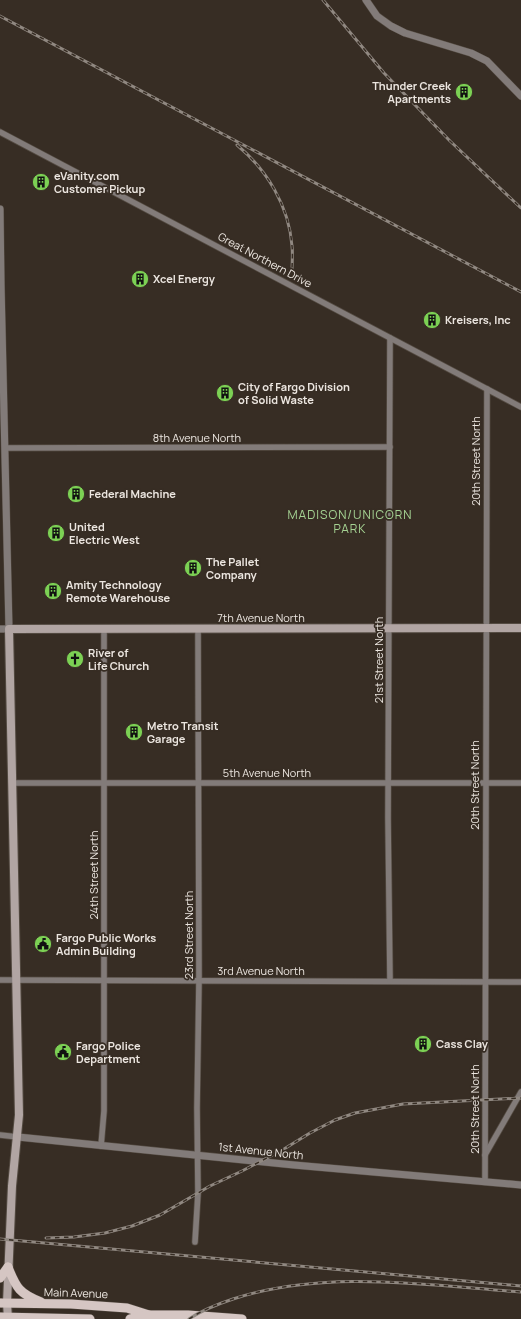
<svg xmlns="http://www.w3.org/2000/svg" width="521" height="1319" font-family="Manrope,sans-serif">
<rect width="100%" height="100%" fill="#372d24"/>
<g fill="none" stroke-linecap="round" stroke-linejoin="round">
<defs>
<g id="minor">
<polyline points="0,132 521,407"/>
<polyline points="5,448 390,447"/>
<polyline points="13,783 521,783"/>
<polyline points="0,980 521,982"/>
<polyline points="390,981 388,818 390,338"/>
<polyline points="0,1135 18,1137"/>
<polyline points="101,1146 104,1111 104,628"/>
<polyline points="485,1155 521,1092"/>
<polyline points="485,1182 487,389"/>
<polyline points="195,1242 198,1193 197,1108 199,981 198,628"/>
</g>
<g id="tertiary">
<polyline points="366,0 377,16 391,26 405,33 471,53 487,61 521,96"/>
<polyline points="0,209 1,285 9,629 0,629"/>
<polyline points="18,1137 294,1165 521,1185"/>
</g>
<polyline id="secondary" points="8,1319 7,1303 12,1186 19,1115 9,629 521,628"/>
<g id="primary">
<path d="M8,1267C16,1288 20,1294 41,1302"/>
<polyline points="0,1278 8,1267"/>
<polyline points="0,1303 71,1304 127,1308 149,1315"/>
<polyline points="0,1317 90,1319"/>
<polyline points="130,1319 149,1315 188,1315 242,1319"/>
</g>
</defs>
<!-- minor casing -->
<use href="#minor" stroke="#544b42" stroke-width="7"/>
<!-- tertiary casing -->
<use href="#tertiary" stroke="#544b42" stroke-width="8"/>
<!-- secondary casing -->
<use href="#secondary" stroke="#544b42" stroke-width="10"/>
<!-- primary casing -->
<use href="#primary" stroke="#544b42" stroke-width="10"/>
<!-- minor -->
<use href="#minor" stroke="#827b79" stroke-width="5.5"/>
<!-- tertiary -->
<use href="#tertiary" stroke="#827b79" stroke-width="7"/>
<!-- secondary -->
<use href="#secondary" stroke="#b1a5a3" stroke-width="8"/>
<!-- primary -->
<use href="#primary" stroke="#d5c6c3" stroke-width="9"/>
<defs>
<g id="rail">
<polyline points="323,0 384,73 450,141 521,208"/>
<polyline points="0,16 521,292"/>
<path d="M237,145C267,170 289,206 292,246C293,254 292,263 292,271"/>
<polyline points="46,1238 74,1237 105,1233 132,1226 160,1215 210,1186 242,1171 284,1149 310,1133 335,1120 355,1113 403,1104 521,1098"/>
<polyline points="0,1239 521,1286"/>
<path d="M189,1319C202,1310 218,1304 233,1299C325,1269 426,1285 521,1292"/>
</g>
</defs>
<!-- rail casing -->
<use href="#rail" stroke="#908881" stroke-width="3"/>
<!-- rail -->
<use href="#rail" stroke="#372d24" stroke-width="1.5" stroke-dasharray="4.5" stroke-linecap="butt"/>
</g>
<!-- icons -->
<defs>
<symbol id="building-disc" viewBox="-11 -11 22 22"><circle r="9.5" fill="#7cd154" stroke="#372d24"/><path d="M-4-6H4V6H1V3H-1V6H-4ZM-2.5-4.3h1.7v1.8h-1.7ZM.8-4.3h1.7v1.8H.8ZM-2.5-1h1.7V.8h-1.7ZM.8-1h1.7V.8H.8Z" fill="#111"/></symbol>
<symbol id="church-disc" viewBox="-11 -11 22 22"><circle r="9.5" fill="#7cd154" stroke="#372d24"/><path d="M-1.2-6h2.4v3.5h3.3v2.4h-3.3V6h-2.4V-.1h-3.3v-2.4h3.3Z" fill="#111"/></symbol>
<symbol id="civic-disc" viewBox="-11 -11 22 22"><circle r="9.5" fill="#7cd154" stroke="#372d24"/><path d="M-.6-6.5H3V-4.5H.6V-3L4-1V1h2V6H-6V1h2V-1L-.6-3ZM-1.2 2.5V6h2.4V2.5Z" fill="#111"/></symbol>
</defs>
<g fill-rule="evenodd">
<use href="#building-disc" x="454" y="82" width="20" height="20"/>
<use href="#building-disc" x="31" y="172" width="20" height="20"/>
<use href="#building-disc" x="130" y="269" width="20" height="20"/>
<use href="#building-disc" x="422" y="310" width="20" height="20"/>
<use href="#building-disc" x="215" y="383" width="20" height="20"/>
<use href="#building-disc" x="66" y="484" width="20" height="20"/>
<use href="#building-disc" x="46" y="523" width="20" height="20"/>
<use href="#building-disc" x="183" y="558" width="20" height="20"/>
<use href="#building-disc" x="43" y="581" width="20" height="20"/>
<use href="#church-disc" x="65" y="649" width="20" height="20"/>
<use href="#building-disc" x="124" y="722" width="20" height="20"/>
<use href="#civic-disc" x="33" y="934" width="20" height="20"/>
<use href="#building-disc" x="413" y="1034" width="20" height="20"/>
<use href="#civic-disc" x="53" y="1042" width="20" height="20"/>
</g>
<g text-anchor="middle" stroke-width="3.5" stroke-linejoin="round" paint-order="stroke">
<!-- poi labels -->
<g font-size="11" font-weight="bold" fill="#ece6e0" stroke="#372d24" text-anchor="start">
<text x="451" y="90" text-anchor="end">Thunder Creek<tspan x="451" dy="13">Apartments</tspan></text>
<text x="54" y="180">eVanity.com<tspan x="54" dy="13">Customer Pickup</tspan></text>
<text x="153" y="283">Xcel Energy</text>
<text x="445" y="324">Kreisers, Inc</text>
<text x="238" y="391">City of Fargo Division<tspan x="238" dy="13">of Solid Waste</tspan></text>
<text x="89" y="498">Federal Machine</text>
<text x="69" y="531">United<tspan x="69" dy="13">Electric West</tspan></text>
<text x="206" y="566">The Pallet<tspan x="206" dy="13">Company</tspan></text>
<text x="66" y="589">Amity Technology<tspan x="66" dy="13">Remote Warehouse</tspan></text>
<text x="88" y="657">River of<tspan x="88" dy="13">Life Church</tspan></text>
<text x="147" y="730">Metro Transit<tspan x="147" dy="13">Garage</tspan></text>
<text x="56" y="942">Fargo Public Works<tspan x="56" dy="13">Admin Building</tspan></text>
<text x="436" y="1048">Cass Clay</text>
<text x="76" y="1050">Fargo Police<tspan x="76" dy="13">Department</tspan></text>
</g>
<!-- street labels -->
<g font-size="11" fill="#ece6e0" stroke="#372d24">
<text transform="translate(265 260) rotate(28)" y="4">Great Northern Drive</text>
<text x="197" y="442">8th Avenue North</text>
<text transform="translate(476 461) rotate(-90)" y="4">20th Street North</text>
<text x="261" y="622">7th Avenue North</text>
<text transform="translate(379 660) rotate(-90)" y="4">21st Street North</text>
<text x="267" y="777">5th Avenue North</text>
<text transform="translate(475 785) rotate(-90)" y="4">20th Street North</text>
<text transform="translate(94 875) rotate(-90)" y="4">24th Street North</text>
<text transform="translate(189 935) rotate(-90)" y="4">23rd Street North</text>
<text x="261" y="975">3rd Avenue North</text>
<text transform="translate(475 1109) rotate(-90)" y="4">20th Street North</text>
<text transform="translate(261 1151) rotate(6)" y="4">1st Avenue North</text>
<text transform="translate(76 1293) rotate(2)" y="4">Main Avenue</text>
</g>
<!-- neighbourhood labels -->
<g font-size="12" letter-spacing="1" fill="#a5d393" stroke="#372d24">
<text x="350" y="519">MADISON/UNICORN<tspan x="350" dy="14">PARK</tspan></text>
</g>
</g>
</svg>
